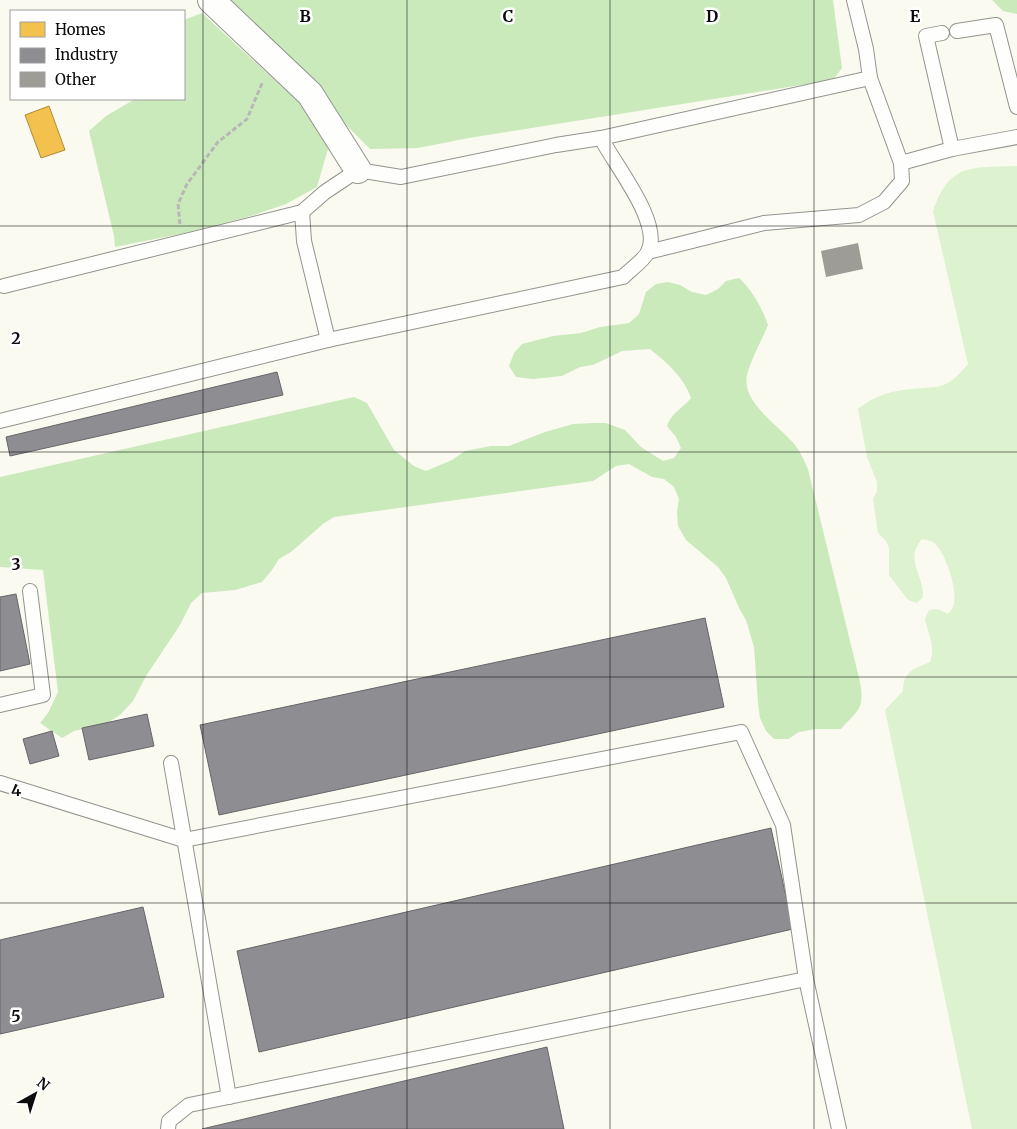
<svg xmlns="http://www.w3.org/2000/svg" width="1017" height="1129" font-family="Merriweather,serif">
<rect width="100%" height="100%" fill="#fafaf0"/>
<!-- green -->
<path fill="#ddf2ce" d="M1017,166V1129H972L885,710L903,691C903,671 914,669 930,662C936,647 928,634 925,619L929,610L938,609L948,614C949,612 952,610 953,607C959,592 946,552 933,542C930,540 925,540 922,539C904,560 924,575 923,597L917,603L908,600L889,575V548L886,541L878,533L873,499L877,491V482L867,457L858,409C873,396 894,390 913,389C926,387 936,389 948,383C956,378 962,371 968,364L933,211C950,162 972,168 1017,166Z"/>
<!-- forest -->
<g fill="#cbeabc">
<polygon points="222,0 833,0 842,68 833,80 469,138 418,148 370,149"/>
<polygon points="992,0 1017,0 1017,14 1003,11"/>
<polygon points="202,13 281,86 311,109 328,149 317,187 286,204 251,216 185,233 115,247 114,236 89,131 106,116 135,99 184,99 184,20"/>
<path d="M739,278C753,291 762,308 768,325C762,340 751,359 747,375C741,403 780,426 795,445C801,453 804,460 808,469L860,682C865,709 858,710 841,729H816L799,732L788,739H774L766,731L760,718L758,703L754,647L746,620L739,608L726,578L718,567L686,540L678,526L677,512L679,499L674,487L664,479L652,477L629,464L616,466L593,481L334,517L323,524L291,552L279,559L272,570L262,582L235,590L202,593L191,603L180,625L146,676L133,701L120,715L104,725L74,731L62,738L40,723L48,713L58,692L43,570L0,567V477L354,397L367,403L394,450L414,466L426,471L452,460L465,451L491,446H509L545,432L573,424L593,423H606L625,430L641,447L663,461L674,458L681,448L676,437L667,426C673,411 681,410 691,398C684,377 667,363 650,349L622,351L593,365L580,367L562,376L533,379L516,377L509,366L514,353L522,344L553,336L581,333L600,327L629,323L639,314L646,292L656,284L668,282L680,285L692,292L706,295L718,289L726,281Z"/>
</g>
<!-- homes -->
<polygon fill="#f2c14e" stroke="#ad8b3a" points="49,106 65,150 41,158 25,115"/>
<!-- industry -->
<g fill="#8d8d92" stroke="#66666a">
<polygon points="277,372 283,395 10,456 6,437"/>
<polygon points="16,594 30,664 0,671 0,597"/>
<polygon points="705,618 724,707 219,815 200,725"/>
<polygon points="147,714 154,746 89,760 82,728"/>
<polygon points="52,731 59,756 30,764 23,739"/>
<polygon points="771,828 793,929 259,1052 237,951"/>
<polygon points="143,907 164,997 0,1034 0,940"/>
<polygon points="547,1047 564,1129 202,1129"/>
</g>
<!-- building -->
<polygon fill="#9d9c96" points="858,243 863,269 826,277 821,251"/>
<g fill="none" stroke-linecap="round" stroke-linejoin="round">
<defs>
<g id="service">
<polyline points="854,0 866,49 870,78"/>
<polyline points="957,31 996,25 1017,107"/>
<polyline points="942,33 926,36 952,149"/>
<polyline points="901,163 952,149 1017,137"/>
<polyline points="4,286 302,212"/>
<polyline points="328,340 304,241 302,212 325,192 358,170 401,177 556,145 601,138 870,78 901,163 902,181 884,202 859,215 764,223 648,252"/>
<path d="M0,421L328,340L623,277C630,270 644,260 648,252C663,223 614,164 601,138"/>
<polyline points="0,705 43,695 30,591"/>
<polyline points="171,763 229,1097"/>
<polyline points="0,783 184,840 741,732 783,825 806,979 839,1129"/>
<polyline points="168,1129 169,1121 189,1105 806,979"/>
</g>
<polyline id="minor" points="211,0 310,94 358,170"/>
</defs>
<!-- service casing -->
<use href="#service" stroke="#93938f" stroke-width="16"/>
<!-- minor casing -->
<use href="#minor" stroke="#93938f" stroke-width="28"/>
<!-- path -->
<polyline stroke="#b7b7b5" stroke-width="3" stroke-dasharray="5 2.5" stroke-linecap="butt" points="180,224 178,204 187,184 218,142 247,119 263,81"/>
<!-- service -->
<use href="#service" stroke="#fefefd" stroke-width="14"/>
<!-- minor -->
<use href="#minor" stroke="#fefefd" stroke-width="26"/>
</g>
<!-- grid -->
<path fill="none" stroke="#0c0c0c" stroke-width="1" stroke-opacity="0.55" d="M203,0V1129M407,0V1129M610,0V1129M814,0V1129M0,226H1017M0,452H1017M0,677H1017M0,903H1017"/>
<g font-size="16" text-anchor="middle" font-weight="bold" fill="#0c0c0c" stroke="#fff" stroke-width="5" stroke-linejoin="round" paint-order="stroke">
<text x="305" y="22">B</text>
<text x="508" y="22">C</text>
<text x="712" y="22">D</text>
<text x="915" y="22">E</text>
<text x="16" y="344">2</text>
<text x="16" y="570">3</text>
<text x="16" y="796">4</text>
<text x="16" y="1022">5</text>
</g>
<!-- legend -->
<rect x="10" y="10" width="175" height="90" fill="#ffffff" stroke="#9e9e9e"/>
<rect x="20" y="22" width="25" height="15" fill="#f2c14e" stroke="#9e9e9e"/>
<text x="55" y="35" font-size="15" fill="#0c0c0c">Homes</text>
<rect x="20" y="48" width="25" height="15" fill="#8d8d92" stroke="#9e9e9e"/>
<text x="55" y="60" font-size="15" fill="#0c0c0c">Industry</text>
<rect x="20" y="72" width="25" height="15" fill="#9d9c96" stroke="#9e9e9e"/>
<text x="55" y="85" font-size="15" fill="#0c0c0c">Other</text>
<!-- north arrow -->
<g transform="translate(35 1094) rotate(39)" stroke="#ffffff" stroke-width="4" paint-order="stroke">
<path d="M0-4L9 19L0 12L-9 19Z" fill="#0c0c0c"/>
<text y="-8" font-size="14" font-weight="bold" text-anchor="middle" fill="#0c0c0c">N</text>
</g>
</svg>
